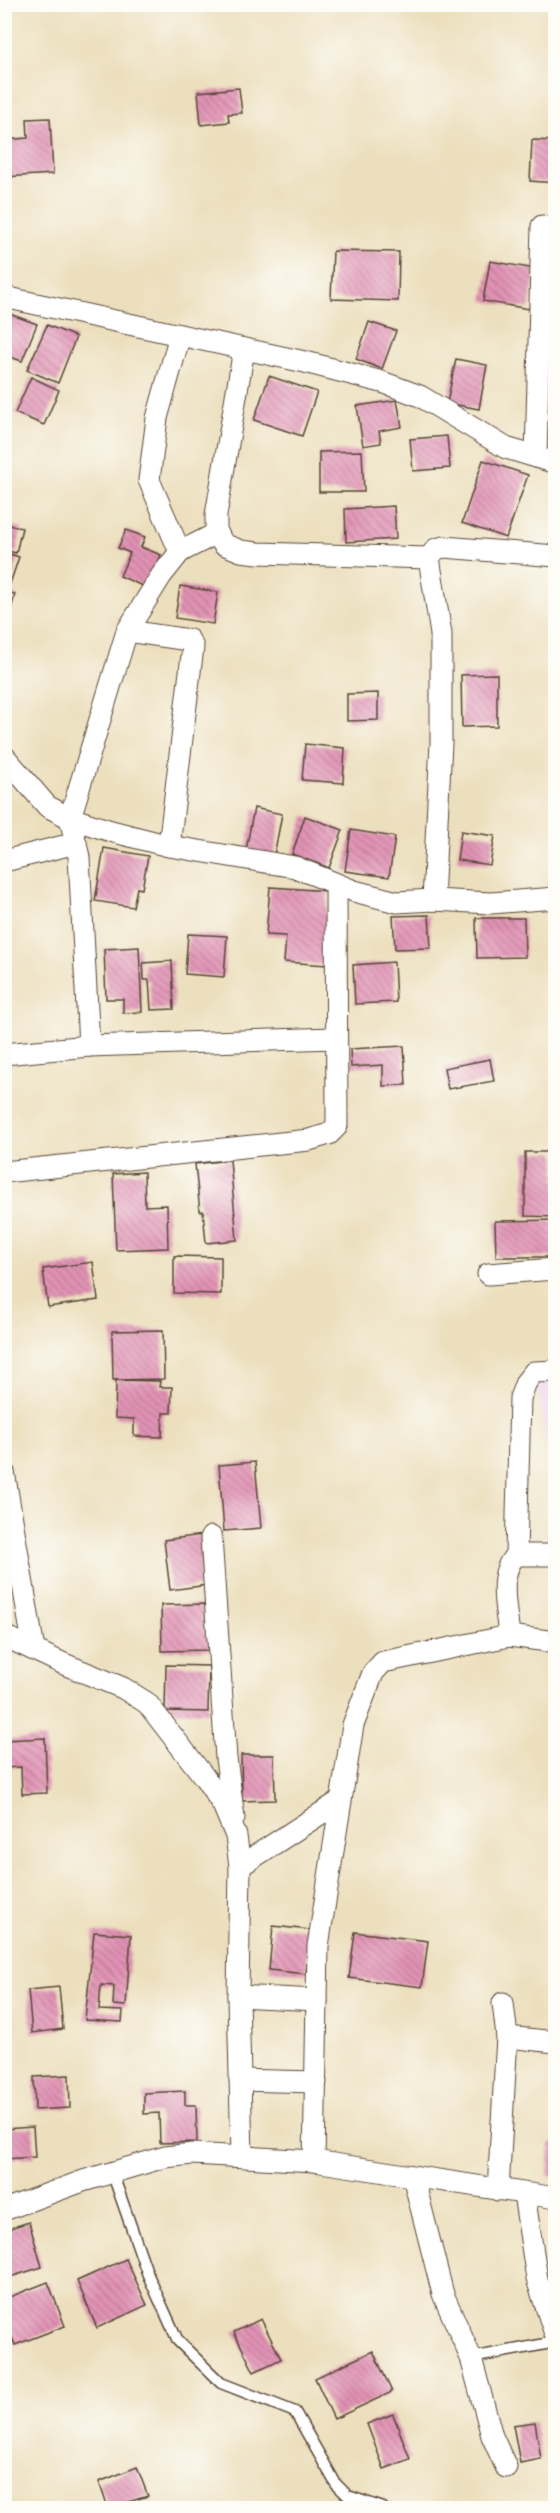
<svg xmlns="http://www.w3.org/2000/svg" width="560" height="2513" font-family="'IM FELL DW Pica',serif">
<defs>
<pattern id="building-back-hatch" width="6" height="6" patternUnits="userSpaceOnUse" patternTransform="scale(1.5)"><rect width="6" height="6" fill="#e293b5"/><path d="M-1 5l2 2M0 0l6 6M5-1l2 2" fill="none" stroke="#b87893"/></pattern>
</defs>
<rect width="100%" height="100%" fill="#fdfcf7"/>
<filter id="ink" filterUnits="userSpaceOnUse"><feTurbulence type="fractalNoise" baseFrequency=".0167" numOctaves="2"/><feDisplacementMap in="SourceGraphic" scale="12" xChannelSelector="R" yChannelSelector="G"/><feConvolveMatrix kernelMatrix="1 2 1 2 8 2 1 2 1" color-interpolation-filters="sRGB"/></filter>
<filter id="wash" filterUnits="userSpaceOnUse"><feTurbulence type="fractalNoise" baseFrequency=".008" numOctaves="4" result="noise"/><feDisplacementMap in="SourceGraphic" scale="24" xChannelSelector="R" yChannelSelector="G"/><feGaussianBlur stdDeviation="1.35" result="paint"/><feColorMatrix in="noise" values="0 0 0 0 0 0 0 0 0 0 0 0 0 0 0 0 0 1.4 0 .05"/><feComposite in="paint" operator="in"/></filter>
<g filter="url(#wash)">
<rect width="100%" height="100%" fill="#ecdfbd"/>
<!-- built -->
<polygon fill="#ebd1eb" points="555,1381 555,1503 537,1382"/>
<g id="blocks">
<!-- building -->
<g fill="url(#building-back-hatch)">
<polygon points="239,88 242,113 228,114 229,122 201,125 198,92"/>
<polygon points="50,118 53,174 4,177 4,140 28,138 27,119"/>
<polygon points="532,140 556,141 556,183 530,181"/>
<polygon points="333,251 399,252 398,301 331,299"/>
<polygon points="490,261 536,269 529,309 483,301"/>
<polygon points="4,312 37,324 22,361 4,355"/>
<polygon points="369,322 396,331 382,369 356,359"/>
<polygon points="47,325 76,337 58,383 27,370"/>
<polygon points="456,359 487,365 479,409 447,403"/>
<polygon points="269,376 317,392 302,436 254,420"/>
<polygon points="31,377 59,390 44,425 15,413"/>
<polygon points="397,400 402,427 379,431 381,443 363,446 357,406"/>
<polygon points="447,436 450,468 413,471 410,439"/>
<polygon points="362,451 364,492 319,492 319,452"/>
<polygon points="483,460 528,475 506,538 462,523"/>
<polygon points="394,506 396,539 346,542 345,509"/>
<polygon points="4,524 22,528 16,553 4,550"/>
<polygon points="126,530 145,537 141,547 161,555 147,588 120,576 130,553 118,548"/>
<polygon points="4,552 19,557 10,584 4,583"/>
<polygon points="180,586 218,592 213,624 175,618"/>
<polygon points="4,591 15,594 8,621 4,621"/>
<polygon points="497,674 497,726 462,727 461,675"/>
<polygon points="378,693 378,720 347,721 347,694"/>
<polygon points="305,744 345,748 343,783 302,780"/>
<polygon points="254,808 282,814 274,856 246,850"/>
<polygon points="305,816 343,830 329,868 292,854"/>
<polygon points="351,830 395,837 389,877 345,871"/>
<polygon points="461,831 495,836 490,865 457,860"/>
<polygon points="104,848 148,856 142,889 137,888 133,907 95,901"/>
<polygon points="270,887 328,891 326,925 330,926 327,965 284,962 286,936 266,935"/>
<polygon points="429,915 431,948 395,949 393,916"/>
<polygon points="476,918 524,918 525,957 477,958"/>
<polygon points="188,934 227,936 224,977 185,974"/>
<polygon points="139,947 142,1012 123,1013 123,999 106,999 104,949"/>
<polygon points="172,961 174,1009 151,1010 149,980 144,980 143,963"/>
<polygon points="394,962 396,1002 355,1004 353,965"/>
<polygon points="404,1046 406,1085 383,1086 383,1065 351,1067 350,1049"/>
<polygon points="490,1059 494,1081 448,1089 444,1068"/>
<polygon points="525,1152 556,1152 556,1217 525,1216"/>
<polygon points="230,1160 237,1240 206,1243 203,1211 200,1212 195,1164"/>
<polygon points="144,1172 145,1206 167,1205 168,1248 116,1250 113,1174"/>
<polygon points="556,1220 556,1257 496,1257 495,1221"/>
<polygon points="174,1256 221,1257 221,1294 174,1293"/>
<polygon points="93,1262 98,1300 48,1307 43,1269"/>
<polygon points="163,1330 164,1379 113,1380 112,1331"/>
<polygon points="116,1380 160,1381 159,1387 172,1387 171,1413 163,1413 162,1437 134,1436 134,1419 115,1418"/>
<polygon points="255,1462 261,1528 224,1531 219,1465"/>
<polygon points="202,1535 208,1585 170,1590 164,1540"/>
<polygon points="208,1604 209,1650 162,1651 161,1605"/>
<polygon points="166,1665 209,1666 208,1712 165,1711"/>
<polygon points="45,1738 47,1793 22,1794 21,1767 4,1768 4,1740"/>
<polygon points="241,1755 274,1755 275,1800 242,1801"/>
<polygon points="273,1926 310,1930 306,1974 269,1970"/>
<polygon points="94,1932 131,1935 126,2006 113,2005 114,1986 101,1985 99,2010 123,2011 122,2022 85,2020"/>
<polygon points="355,1932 428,1941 422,1987 349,1978"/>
<polygon points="59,1987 63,2029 32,2033 28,1990"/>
<polygon points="69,2075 70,2108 35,2110 34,2077"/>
<polygon points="185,2091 185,2105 196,2105 197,2142 160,2143 159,2113 144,2114 144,2093"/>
<polygon points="33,2127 35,2157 4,2159 4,2129"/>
<polygon points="550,2143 556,2143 556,2176 548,2176"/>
<polygon points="29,2222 42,2267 10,2277 4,2259 4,2230"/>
<polygon points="126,2259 147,2305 97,2328 77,2281"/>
<polygon points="48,2282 65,2326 15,2345 4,2318 4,2299"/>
<polygon points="261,2319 281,2359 254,2372 234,2332"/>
<polygon points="373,2351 392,2392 334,2419 315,2378"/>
<polygon points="393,2414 410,2459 384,2469 367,2424"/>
<polygon points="535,2422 541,2459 520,2463 513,2425"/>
<polygon points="137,2467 148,2496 108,2508 99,2482"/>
</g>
</g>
</g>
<g filter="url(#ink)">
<use href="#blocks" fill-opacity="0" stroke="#564536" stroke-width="1.5"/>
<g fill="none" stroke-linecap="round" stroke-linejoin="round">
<defs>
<g id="service">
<polyline points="112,2172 148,2275 178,2341 221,2383 295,2412 336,2484 348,2496 383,2508"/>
<polyline points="471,2358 556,2342"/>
</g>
<g id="minor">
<polyline points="4,297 305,362 382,382 420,396 506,448 556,463"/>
<polyline points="244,349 216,515 216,530 223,544 241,551 258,553 429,558"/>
<polyline points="536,457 542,226"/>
<polyline points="180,552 149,480 157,418 180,335"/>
<polyline points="127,631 189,640 193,647 169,846"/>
<polyline points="4,756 47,806 70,818 111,831 169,846 295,867 354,891 397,902 433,900 491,903 556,898"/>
<polyline points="4,861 76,843"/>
<polyline points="433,900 441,743 441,634 429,558 436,549 444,547 556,556"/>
<polyline points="89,1046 79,857 70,818 127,631 161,576 180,552 217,533"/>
<polyline points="4,1054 89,1046 335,1038"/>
<polyline points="4,1172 309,1140 329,1134 337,1126 336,884"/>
<polyline points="488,1274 556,1269"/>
<polyline points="4,1472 34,1650"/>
<polyline points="211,1537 226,1758 234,1818"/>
<polyline points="516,1555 520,1398 526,1382 534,1372 556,1371"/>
<polyline points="4,1636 64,1664 123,1688 147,1703 205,1778 223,1805 236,1836 240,1866 238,1996 242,2156"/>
<path d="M509,1636C507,1610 496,1575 516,1555H556"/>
<polyline points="240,1866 340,1801"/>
<polyline points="238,1996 317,2000"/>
<polyline points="507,2037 556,2042"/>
<polyline points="240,2080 316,2082"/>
<polyline points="314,2161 318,1946 353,1725 373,1673 383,1662 509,1636 556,1642"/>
<polyline points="413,2176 443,2294 471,2358 492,2436 506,2467"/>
<polyline points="498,2190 507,2037 503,2003"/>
<polyline points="524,2194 537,2279 556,2337"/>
<polyline points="4,2210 83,2181 165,2157 192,2154 314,2161 556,2198"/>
</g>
</defs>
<!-- service casing -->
<use href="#service" stroke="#564536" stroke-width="13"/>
<!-- minor casing -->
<use href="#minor" stroke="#564536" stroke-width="23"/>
<!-- service -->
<use href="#service" stroke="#fff" stroke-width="10"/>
<!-- minor -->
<use href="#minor" stroke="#fff" stroke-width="21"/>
</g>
</g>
<!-- margin -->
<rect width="560" height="2513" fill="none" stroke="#fdfcf7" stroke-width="24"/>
</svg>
